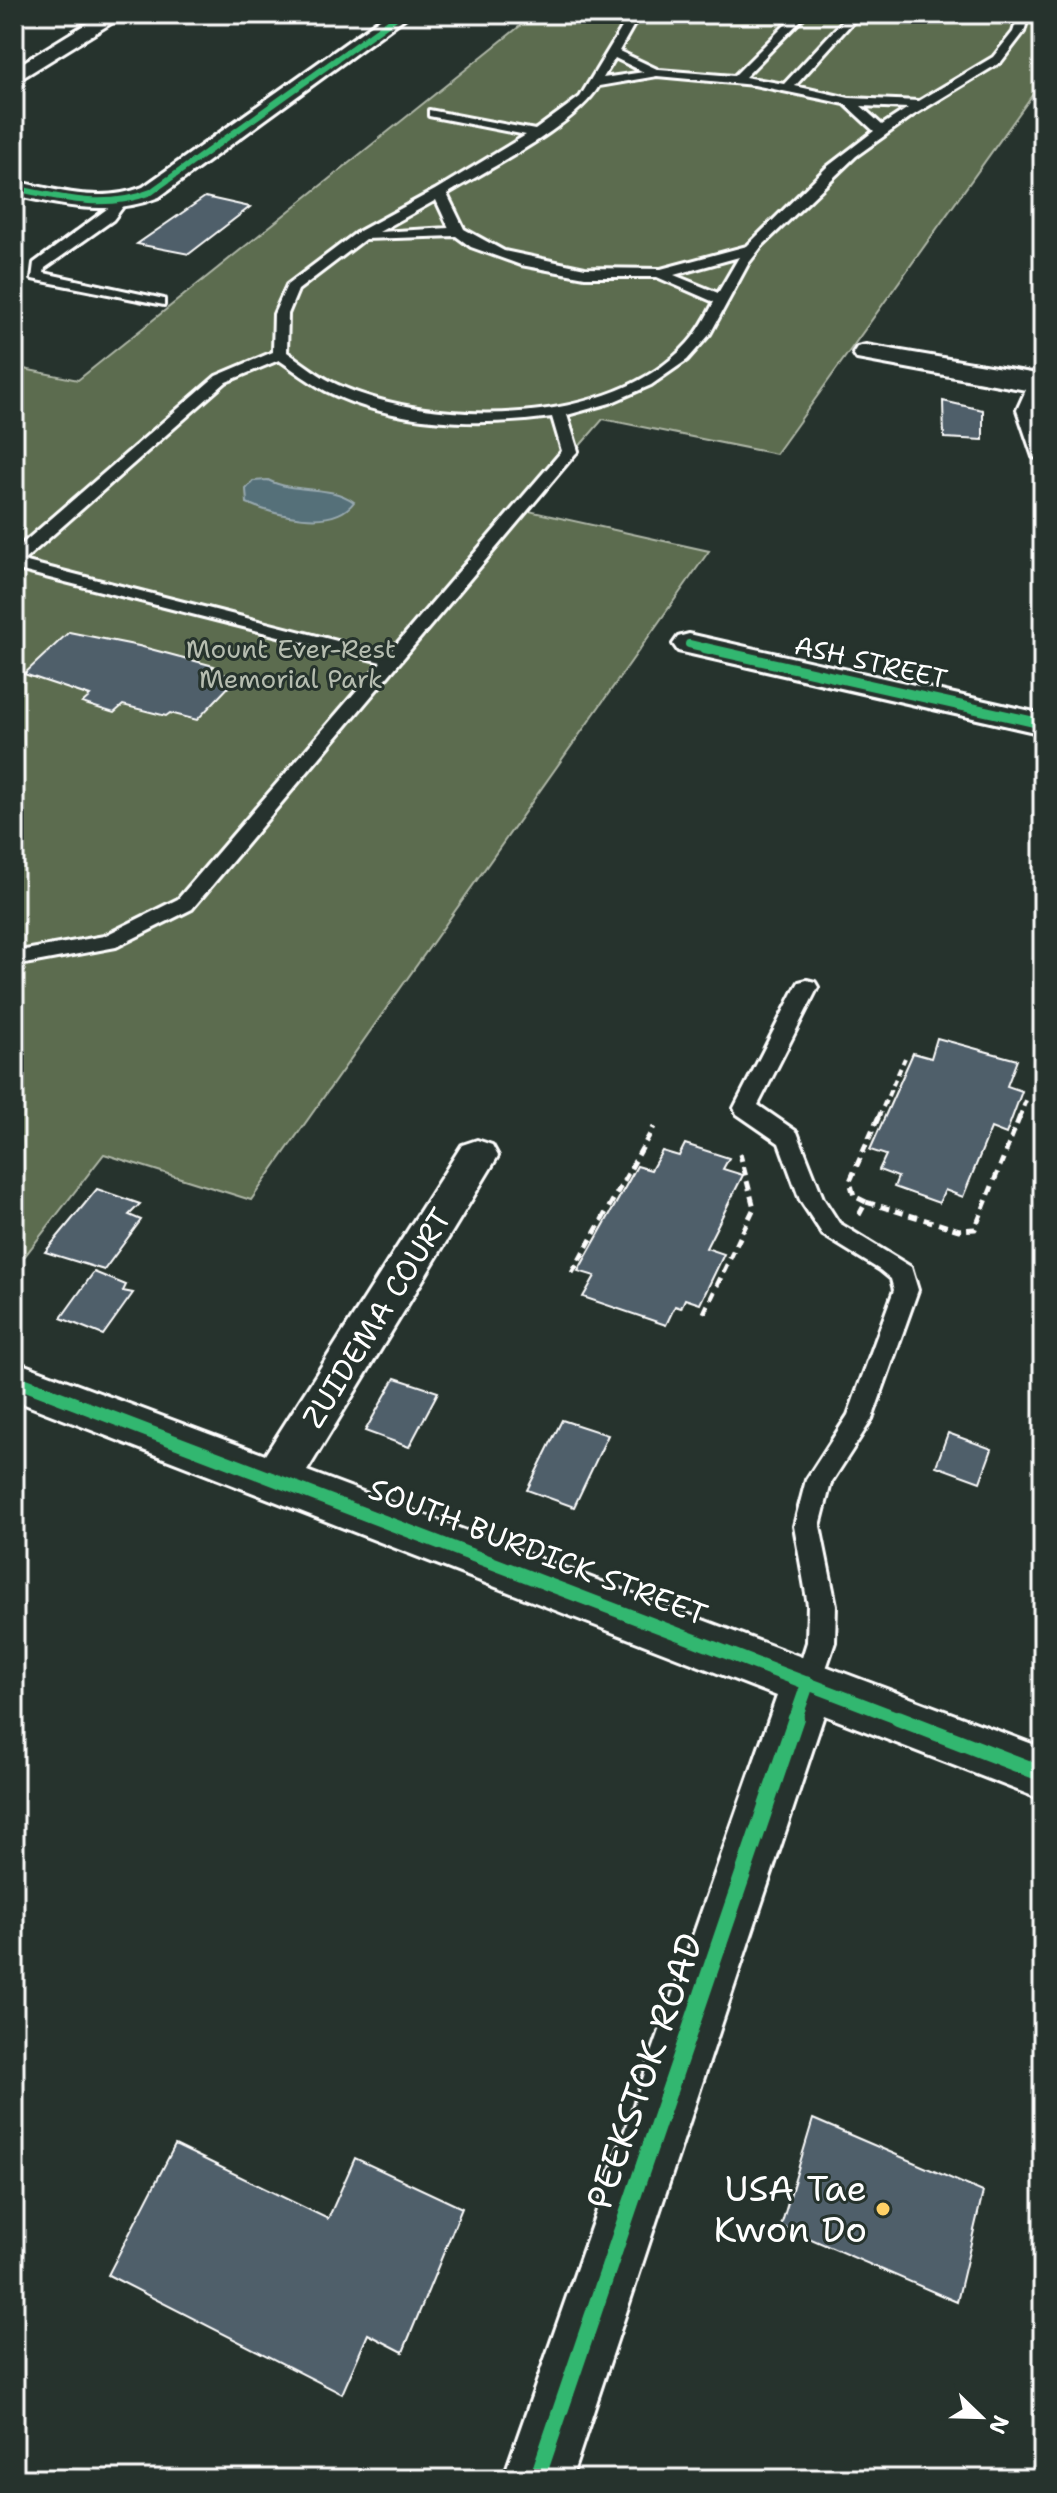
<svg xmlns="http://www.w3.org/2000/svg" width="1057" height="2493" font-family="'Shantell Sans',sans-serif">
<rect width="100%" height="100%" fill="#26332d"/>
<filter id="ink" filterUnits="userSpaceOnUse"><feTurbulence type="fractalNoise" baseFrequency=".0125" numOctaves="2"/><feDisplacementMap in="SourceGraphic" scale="16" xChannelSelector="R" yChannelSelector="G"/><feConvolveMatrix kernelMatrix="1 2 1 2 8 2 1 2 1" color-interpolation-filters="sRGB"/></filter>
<g filter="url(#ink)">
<!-- green -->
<polygon fill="#5c6c4f" stroke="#aeb6a7" stroke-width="2" points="535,14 1043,14 1043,80 776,454 603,419 524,510 709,551 251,1200 104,1154 14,1270 14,367 78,380"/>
<!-- water -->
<path fill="#546f79" stroke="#98a9af" stroke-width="2" d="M268,480C295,494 330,484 354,502C333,531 274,515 247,503L246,489L253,481Z"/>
<!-- building -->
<g fill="#4f5f6b" stroke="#fff" stroke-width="2">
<polygon points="205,197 250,207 189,254 137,244"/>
<polygon points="943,401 983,410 983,440 944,438"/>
<polygon points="69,632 139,646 214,666 210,670 237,678 197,720 170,713 166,716 123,705 114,713 82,703 90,696 24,674"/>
<polygon points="937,1038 1017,1060 1007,1086 1022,1091 1006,1134 991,1128 963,1197 945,1190 939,1203 894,1187 898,1177 879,1170 886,1155 870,1150 913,1053 931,1058"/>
<polygon points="685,1144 729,1158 723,1169 743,1175 706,1248 724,1254 700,1304 685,1299 681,1308 675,1306 666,1325 583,1297 595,1276 578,1271 637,1166 651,1170 662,1151 679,1156"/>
<polygon points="97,1189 140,1204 129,1215 141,1220 104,1270 45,1252"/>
<polygon points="94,1272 126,1285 123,1291 133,1293 103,1335 61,1318"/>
<polygon points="395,1378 438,1392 409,1447 365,1431"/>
<polygon points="562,1420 608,1435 574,1507 527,1490"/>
<polygon points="948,1433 992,1449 980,1482 936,1466"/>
<polygon points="813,2119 983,2192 957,2302 781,2226"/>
<polygon points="175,2145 328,2219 355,2158 462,2208 403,2352 368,2334 342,2394 108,2275"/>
</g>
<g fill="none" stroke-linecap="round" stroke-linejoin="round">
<defs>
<g id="lane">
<path d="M630,14H640L619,51L659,70L734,76L796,14H807L745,77L784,84L849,14H860L795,86L849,98L919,101L993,57L1013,32L1019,14H1029L1024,32L1001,62L912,116L856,156L762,246L748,264L710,334L687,360L651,385L610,403L567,415L578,451L575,454L192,909L116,947L14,966V952L104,936L178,899L381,662L14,569V551L216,376L273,352L274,314L287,285L356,233L435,190L526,135L429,116V110L535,130L580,97ZM615,58L644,72L603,78ZM657,76L754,85L822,99L845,104L874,131L827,167L747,246L661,269L585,268L504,251L464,229L447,194C489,168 574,127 599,86ZM861,106L908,108L882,125ZM436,200L449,228L379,232ZM456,236L471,247L521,265L585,277H657L714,302C707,316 699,331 688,343C613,427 435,429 338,385C320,377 304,364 287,352L288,314L298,290L365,239ZM739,257L718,293L674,275ZM279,360C294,370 309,382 326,391C394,425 478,427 552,417L562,451L388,654L23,561L226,382Z"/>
<polygon points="119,200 125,204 113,220 45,268 44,273 164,299 164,305 32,279 34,263"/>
<polygon points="807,980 815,982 818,987 758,1105 797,1132 823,1198 839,1223 911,1267 918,1290 872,1419 831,1483 820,1526 836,1605 835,1642 818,1692 808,1696 798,1692 794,1683 807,1642 808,1605 794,1526 806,1480 848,1415 894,1290 891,1279 880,1270 823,1235 800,1200 779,1143 737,1114 734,1108 796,987 799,982"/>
</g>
<g id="street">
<polygon points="102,14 126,14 14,83 14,68"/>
<path d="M387,14H410L159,197C109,217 65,206 14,195V181C57,190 100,204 143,187Z"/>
<polygon points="866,345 1043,375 1043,460 1033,457 1017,410 1026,390 857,359 853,353 857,347"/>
<polygon points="689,634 1043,714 1043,734 678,651 673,644 678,637"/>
<polygon points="477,1140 492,1145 498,1156 307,1471 1043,1748 1043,1800 824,1715 571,2479 503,2479 777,1696 14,1400 14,1361 265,1455 462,1145"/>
</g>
</defs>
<!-- lane casing -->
<use href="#lane" stroke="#fff" stroke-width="6"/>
<!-- street casing -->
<use href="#street" stroke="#fff" stroke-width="6"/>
<!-- path-far1 -->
<g stroke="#fff" stroke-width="4" stroke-dasharray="7 5" stroke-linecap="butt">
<polyline points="878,1118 905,1058"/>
<polyline points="1019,1118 1027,1098"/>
</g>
<!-- path -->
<g stroke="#fff" stroke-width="5" stroke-dasharray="9 6" stroke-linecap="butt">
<polyline points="866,1202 854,1196 850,1181 879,1116"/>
<polyline points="859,1215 866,1202 959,1230 975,1229 1020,1116"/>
<polyline points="572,1273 654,1127"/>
<polyline points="704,1313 754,1208 740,1154"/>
</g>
<!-- lane -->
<use href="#lane" fill="#26332d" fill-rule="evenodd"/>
<!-- street -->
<use href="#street" fill="#26332d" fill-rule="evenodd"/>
<defs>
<path id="cycleway-far4" d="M14,188C61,198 105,210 151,192L400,14"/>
<polyline id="cycleway-far3" points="689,644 714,650"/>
<polyline id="cycleway-far2" points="705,648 1043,724"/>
<g id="cycleway-far1">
<polyline points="14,1380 903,1720"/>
<polyline points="795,1720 808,1683"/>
</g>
<g id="cycleway">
<polyline points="898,1718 1043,1774"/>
<polyline points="537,2479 796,1718"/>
</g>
</defs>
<!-- cycleway-far4 casing -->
<use href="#cycleway-far4" stroke="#26332d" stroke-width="9"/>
<!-- cycleway-far3 casing -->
<use href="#cycleway-far3" stroke="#26332d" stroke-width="11"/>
<!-- cycleway-far2 casing -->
<use href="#cycleway-far2" stroke="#26332d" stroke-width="14"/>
<!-- cycleway-far1 casing -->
<use href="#cycleway-far1" stroke="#26332d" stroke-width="18"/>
<!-- cycleway casing -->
<use href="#cycleway" stroke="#26332d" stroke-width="21"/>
<!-- cycleway-far4 -->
<use href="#cycleway-far4" stroke="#33b770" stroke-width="6"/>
<!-- cycleway-far3 -->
<use href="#cycleway-far3" stroke="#33b770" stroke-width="8"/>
<!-- cycleway-far2 -->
<use href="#cycleway-far2" stroke="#33b770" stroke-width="10"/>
<!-- cycleway-far1 -->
<use href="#cycleway-far1" stroke="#33b770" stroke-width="13"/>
<!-- cycleway -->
<use href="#cycleway" stroke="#33b770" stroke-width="16"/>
</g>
</g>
<!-- markers -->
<circle fill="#ffd166" stroke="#26332d" stroke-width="3" cx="883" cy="2209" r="8"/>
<g text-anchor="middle" stroke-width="6" stroke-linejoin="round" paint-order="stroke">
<!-- far-park labels -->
<g font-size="26" fill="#b6bdb0" stroke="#26332d">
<text x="291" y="658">Mount Ever-Rest<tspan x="291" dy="30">Memorial Park</tspan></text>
</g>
<!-- far-street labels -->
<g font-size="26" fill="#fff" stroke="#26332d">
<text transform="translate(871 662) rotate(13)" y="9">ASH STREET</text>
</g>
<!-- street labels -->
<g font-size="30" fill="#fff" stroke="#26332d">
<text transform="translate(377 1318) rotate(-58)" y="10">ZUIDEMA COURT</text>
<text transform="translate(538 1552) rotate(21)" y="10">SOUTH BURDICK STREET</text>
</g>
<!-- near-street labels -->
<g font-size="36" fill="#fff" stroke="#26332d">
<text transform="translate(644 2071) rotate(-71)" y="13">PEEKSTOK ROAD</text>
</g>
<!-- near-poi labels -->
<g font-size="36" fill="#fff" stroke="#26332d" text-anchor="end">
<text x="867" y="2201">USA Tae<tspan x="867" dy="41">Kwon Do</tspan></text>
</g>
</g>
<!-- margin -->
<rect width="1057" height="2493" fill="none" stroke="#26332d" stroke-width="48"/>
<rect x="24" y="24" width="1009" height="2445" fill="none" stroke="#fff" stroke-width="3" filter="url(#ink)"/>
<!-- north arrow -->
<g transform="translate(981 2417) rotate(113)" stroke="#26332d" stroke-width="6" paint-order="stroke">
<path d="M0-6L14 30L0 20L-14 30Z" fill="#ffffff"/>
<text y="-12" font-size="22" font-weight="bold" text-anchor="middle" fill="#ffffff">N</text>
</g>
</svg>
